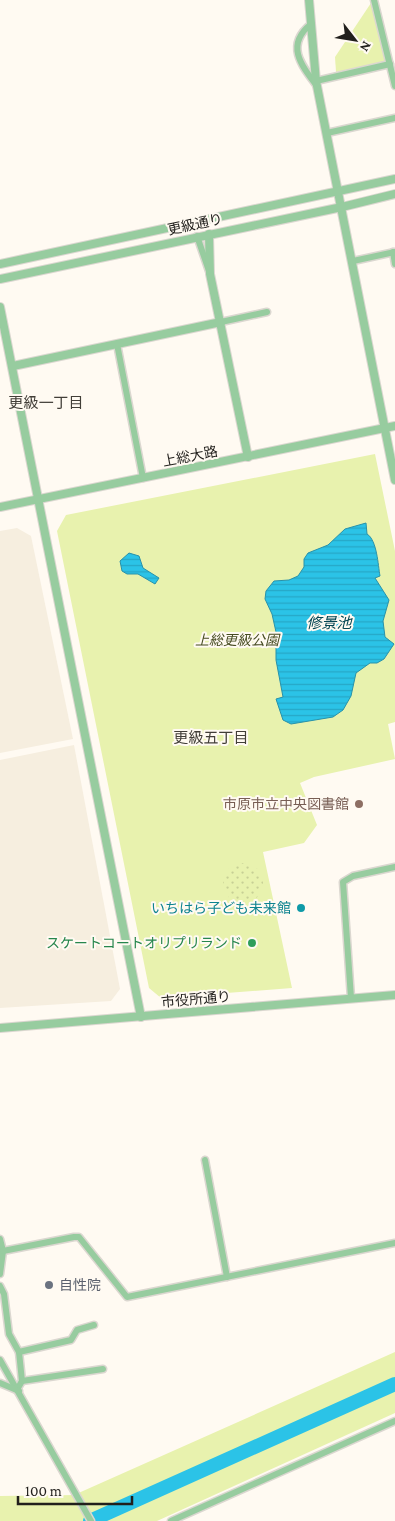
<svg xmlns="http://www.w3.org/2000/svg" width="395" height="1521" font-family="'Crimson Pro','Noto Sans JP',serif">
<defs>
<pattern id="garden-dots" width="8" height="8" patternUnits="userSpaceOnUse" patternTransform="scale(1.25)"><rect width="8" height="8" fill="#e8f2ae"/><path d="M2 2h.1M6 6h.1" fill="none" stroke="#c7cf95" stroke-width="1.8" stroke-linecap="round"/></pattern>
<pattern id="water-rules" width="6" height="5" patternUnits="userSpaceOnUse" patternTransform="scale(1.25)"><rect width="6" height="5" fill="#2bc3e7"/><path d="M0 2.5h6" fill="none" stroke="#26a7c6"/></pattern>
</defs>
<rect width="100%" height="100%" fill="#fffaf2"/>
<!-- built -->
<g fill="#f6eedf">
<polygon points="17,528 31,536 73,739 0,753 0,531"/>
<polygon points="74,745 120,989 111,1001 0,1008 0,760"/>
</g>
<!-- green -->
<g fill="#e8f2ae">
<polygon points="373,0 390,64 336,72 335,57"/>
<polygon points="375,454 395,551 395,722 388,724 395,759 314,777 300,783 317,825 304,843 263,852 292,988 161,998 149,988 57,531 66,515"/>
<polygon points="395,1352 395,1413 157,1521 0,1521 0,1496 74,1495"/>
</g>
<!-- garden -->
<circle fill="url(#garden-dots)" cx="243" cy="883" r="20"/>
<!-- water -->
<g fill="url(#water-rules)" stroke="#2892aa">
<path d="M366,523L367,534C377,540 378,565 380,576L375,578L389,600L383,621L385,637L394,644L384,659L377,663H370L356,673L351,696L343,710L333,717L291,724L283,720L276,699L283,697L276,660V632L272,614L265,599L266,591L274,581L289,580L298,576L304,567V559L308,553L328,545L345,529Z"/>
<polygon points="129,553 139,556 143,568 159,578 155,584 138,574 127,574 122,571 120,561"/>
</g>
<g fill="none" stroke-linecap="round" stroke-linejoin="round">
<!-- river -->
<polyline stroke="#2bc3e7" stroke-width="14" points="90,1521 395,1384"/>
<defs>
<g id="minor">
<polyline points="374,0 395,86"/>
<path d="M311,24C285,45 301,65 317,86"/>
<polyline points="316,81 390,64"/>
<polyline points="327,133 395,118"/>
<polyline points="197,236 209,271"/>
<polyline points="393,252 395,264"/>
<polyline points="353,261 395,252"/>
<polyline points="221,322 267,312"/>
<polyline points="117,344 143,478"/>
<polyline points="351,998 343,882 353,876 395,867"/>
<polyline points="205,1160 227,1277"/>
<polyline points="0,1239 3,1251 0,1274"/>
<polyline points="3,1251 74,1237 79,1237 127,1297 395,1243"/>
<polyline points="0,1286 4,1294 9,1334 19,1352 22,1381 18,1388"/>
<polyline points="19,1352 71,1340 77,1330 94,1325"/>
<polyline points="0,1360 91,1521"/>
<polyline points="22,1381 103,1369"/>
<polyline points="0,1383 19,1391"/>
<polyline points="171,1521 395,1421"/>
</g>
<g id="tertiary">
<polyline points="309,0 316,81 395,480"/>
<polyline points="209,234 210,274 248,457"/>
<polyline points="0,264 395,179"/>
<polyline points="0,279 342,207 395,194"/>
<polyline points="0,307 141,1017"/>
<polyline points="13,366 221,322"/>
<polyline points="0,507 395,426"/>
<polyline points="0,1028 395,995"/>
</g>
</defs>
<!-- minor casing -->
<use href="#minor" stroke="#dbd7d0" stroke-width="9"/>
<!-- tertiary casing -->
<use href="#tertiary" stroke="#dbd7d0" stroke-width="10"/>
<!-- minor -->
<use href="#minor" stroke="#97cc9f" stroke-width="6"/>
<!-- tertiary -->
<use href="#tertiary" stroke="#97cc9f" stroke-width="8"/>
</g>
<!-- markers -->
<circle fill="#8d6e63" stroke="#fffaf2" stroke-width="2" cx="359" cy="804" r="5"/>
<circle fill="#0f9aa8" stroke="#fffaf2" stroke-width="2" cx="301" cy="908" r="5"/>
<circle fill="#2e9e5b" stroke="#fffaf2" stroke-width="2" cx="252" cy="943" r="5"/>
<circle fill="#6b7280" stroke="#fffaf2" stroke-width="2" cx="49" cy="1285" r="5"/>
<g text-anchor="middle" stroke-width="4" stroke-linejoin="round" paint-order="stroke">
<!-- street labels -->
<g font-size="14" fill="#211f1c" stroke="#fffaf2">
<text transform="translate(195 224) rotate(-12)" y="5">更級通り</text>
<text transform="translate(190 456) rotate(-11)" y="5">上総大路</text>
<text transform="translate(196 999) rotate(-5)" y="5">市役所通り</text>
</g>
<!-- park labels -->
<g font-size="14" font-style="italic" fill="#474c22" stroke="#fffaf2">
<text x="237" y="645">上総更級公園</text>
</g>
<!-- education labels -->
<g font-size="14" fill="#785e54" stroke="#fffaf2" text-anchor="end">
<text x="349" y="809">市原市立中央図書館</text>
</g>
<!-- culture labels -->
<g font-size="14" fill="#0d838f" stroke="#fffaf2" text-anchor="end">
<text x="291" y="913">いちはら子ども未来館</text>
</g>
<!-- leisure labels -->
<g font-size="14" fill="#27864d" stroke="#fffaf2" text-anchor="end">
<text x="242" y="948">スケートコートオリプリランド</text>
</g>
<!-- worship labels -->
<g font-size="14" fill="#5b616d" stroke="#fffaf2" text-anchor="start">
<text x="59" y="1290">自性院</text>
</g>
<!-- neighbourhood labels -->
<g font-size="15" fill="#423e38" stroke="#fffaf2">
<text x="46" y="408">更級一丁目</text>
<text x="211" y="743">更級五丁目</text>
</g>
<!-- water labels -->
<g font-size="15" font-style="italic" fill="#044553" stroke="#fffaf2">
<text x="329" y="628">修景池</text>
</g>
</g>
<!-- north arrow -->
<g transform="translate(355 40) rotate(121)" stroke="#fffaf2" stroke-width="4" paint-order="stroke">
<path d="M0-4L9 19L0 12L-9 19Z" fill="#211f1c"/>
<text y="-8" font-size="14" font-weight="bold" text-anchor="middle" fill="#211f1c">N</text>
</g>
<!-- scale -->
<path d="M18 1496v8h114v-8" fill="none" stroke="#211f1c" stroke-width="2.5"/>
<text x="25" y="1496" font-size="15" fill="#211f1c" stroke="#fffaf2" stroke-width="4" paint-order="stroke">100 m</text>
</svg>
